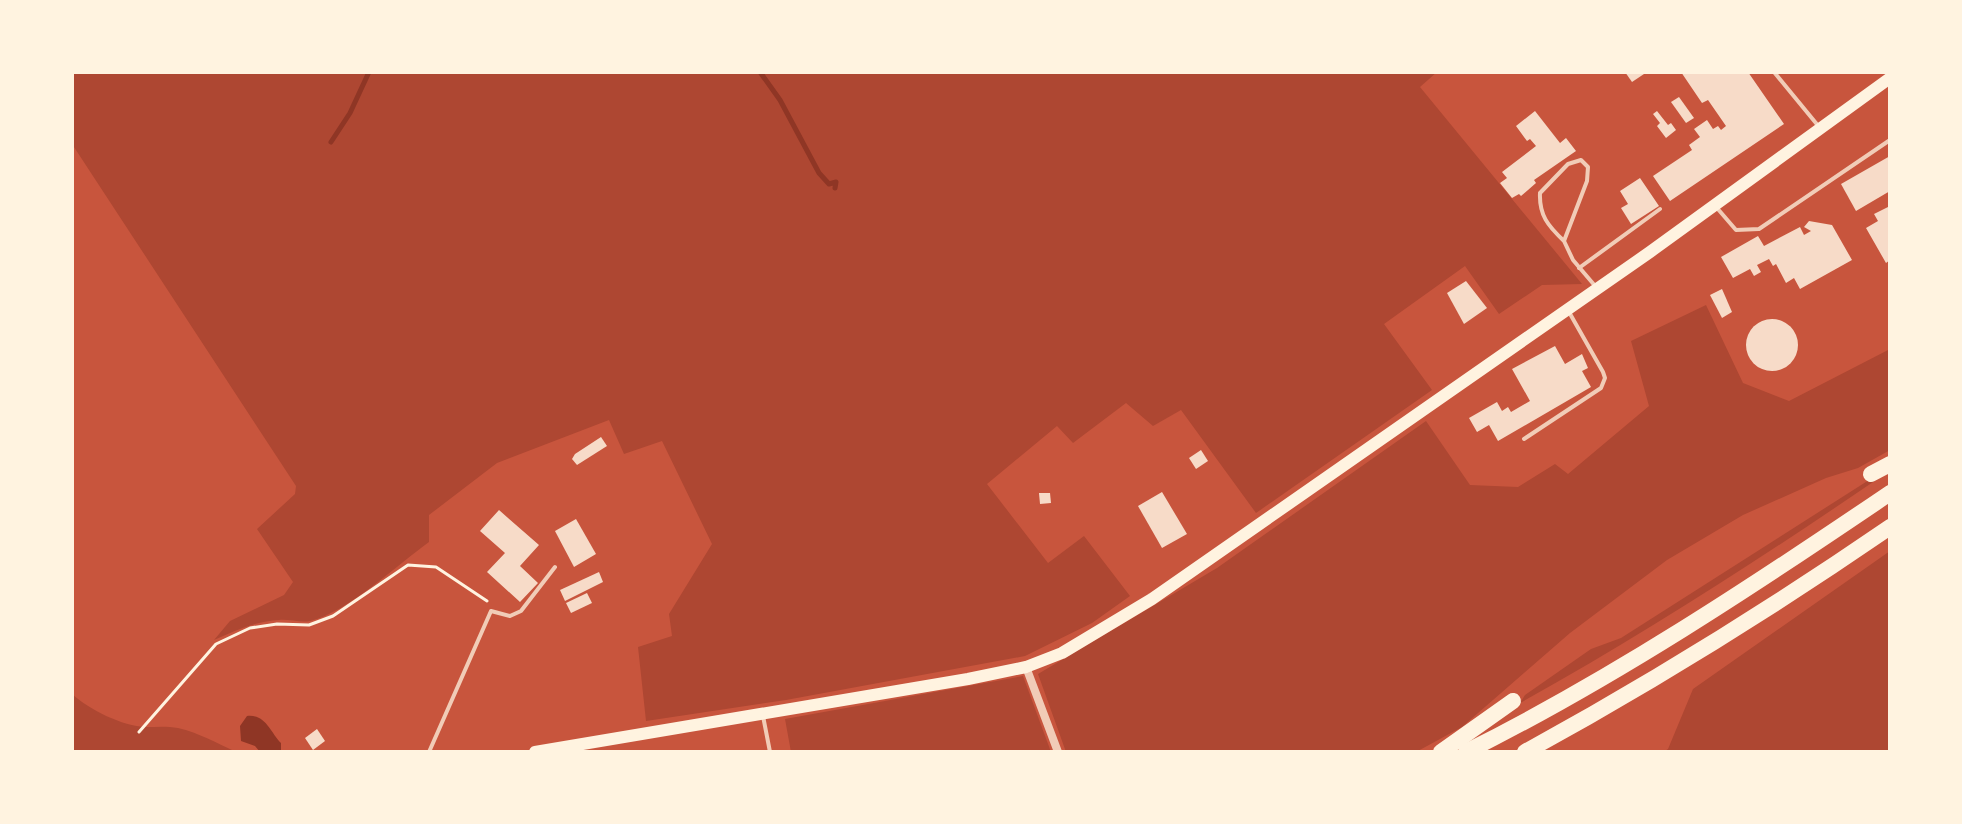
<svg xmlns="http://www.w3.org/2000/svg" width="1962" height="824" font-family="'Sofia Sans Condensed',sans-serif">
<rect width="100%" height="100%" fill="#c8553d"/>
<!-- green -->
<g fill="#ae4732">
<path d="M72,72H1437L1420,87L1582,284L1542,285L1499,314L1465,266L1384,324L1432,390L1256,513L1181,410L1153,426L1126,403L1073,443L1057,426L987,484L1048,563L1084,536L1130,596L1092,623L1025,656L786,700L646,721L638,647L672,636L669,614L712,544L662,441L624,454L609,420L497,463L429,515V542C398,564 347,613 310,621C301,623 289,619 279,620C256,621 235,631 214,640L230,621L284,595L293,582L257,529L295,494L296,486L72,144Z"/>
<polygon points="1706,305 1743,383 1789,401 1890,349 1890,450 1858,468 1826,478 1743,515 1667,560 1570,633 1462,727 1416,752 1066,752 1038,674 1217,568 1426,421 1470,485 1518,487 1555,464 1568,474 1649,406 1631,341"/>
<path d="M1869,480H1876C1760,559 1643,635 1520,703L1525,695L1591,649L1621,638Z"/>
<polygon points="1890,551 1890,752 1663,752 1668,749 1693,689"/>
<polygon points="1023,676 1051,752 791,752 785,719"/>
<path d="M72,694C90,710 122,726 146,727C157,727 167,726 178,728C199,733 217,743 236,752H72Z"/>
</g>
<!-- water -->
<path fill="#8f3625" d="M247,716C266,714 270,732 281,743V752H260L255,746L241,741L240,726Z"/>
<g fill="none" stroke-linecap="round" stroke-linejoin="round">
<!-- stream -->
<g stroke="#8f3625" stroke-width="5">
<polyline points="760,72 780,100 819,173 829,184 836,182 835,188"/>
<polyline points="331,142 350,113 369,72"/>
</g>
</g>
<!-- building -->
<g fill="#f7dbc8">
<polygon points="1625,72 1647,72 1632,82"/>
<polygon points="1681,72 1748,72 1784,124 1670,201 1653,176 1692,150 1689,145 1700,137 1694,129 1707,120 1713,129 1718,126 1721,130 1726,126 1708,100 1702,103"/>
<polygon points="1679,97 1694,118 1686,123 1671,102"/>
<polygon points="1535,111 1560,143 1566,138 1576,151 1534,180 1536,183 1521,196 1519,194 1512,198 1500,183 1507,178 1502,172 1536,146 1530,139 1527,141 1516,126"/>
<polygon points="1657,111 1668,125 1671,123 1676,130 1666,138 1657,126 1660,123 1653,114"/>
<polygon points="1890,156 1890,191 1856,211 1841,184"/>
<polygon points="1640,178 1659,206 1631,224 1621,208 1628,204 1620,191"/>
<polygon points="1890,206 1890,260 1886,263 1866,228 1878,221 1874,214"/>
<polygon points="1809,221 1832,225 1852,260 1800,289 1794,278 1786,283 1776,264 1773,266 1769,259 1757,265 1761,272 1754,276 1750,269 1733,278 1721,257 1758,236 1764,246 1800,227 1804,235 1811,231 1804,227"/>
<polygon points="1466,281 1487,308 1464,324 1447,293"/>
<polygon points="1722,289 1732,312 1722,318 1710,295"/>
<circle cx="1772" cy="345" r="26"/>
<polygon points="1555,346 1565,364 1582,354 1588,368 1582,371 1591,387 1498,441 1489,425 1477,432 1469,418 1497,402 1502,411 1508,407 1511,412 1530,401 1512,369"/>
<polygon points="601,437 607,446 577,465 572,459 575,454"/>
<polygon points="1201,450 1208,461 1196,469 1189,458"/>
<polygon points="1162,492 1187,534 1162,548 1138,506"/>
<polygon points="1039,493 1050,493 1051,503 1040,504"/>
<polygon points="499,510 539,545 520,566 538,583 520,602 487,572 505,553 480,531"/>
<polygon points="576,519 596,554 574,567 555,531"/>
<polygon points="599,572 603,582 565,601 560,590"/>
<polygon points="587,593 592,603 571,613 566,603"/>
<polygon points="317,729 325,741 313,750 305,738"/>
</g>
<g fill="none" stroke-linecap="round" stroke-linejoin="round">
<!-- path -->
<polyline stroke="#fff3e0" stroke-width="3" points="139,732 216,644 250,628 277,624 309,625 333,616 408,565 436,567 487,601"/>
<!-- service -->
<g stroke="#f1ccb7" stroke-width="4">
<polyline points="1774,72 1820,128"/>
<polyline points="1717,208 1736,230 1759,229 1890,140"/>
<path d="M1564,241C1548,226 1539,215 1540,193L1568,164L1581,160L1588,167L1587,181L1564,241L1573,260L1596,287"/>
<polyline points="1579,268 1660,209"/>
<polyline points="1524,439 1601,388 1605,378 1603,372 1569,312"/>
<polyline points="763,716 770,752"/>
<polyline points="429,752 491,611 510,616 521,611 555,567"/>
</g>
<!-- minor -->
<polyline stroke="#f1ccb7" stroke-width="8" points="1026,667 1058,752"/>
<!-- secondary -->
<polyline stroke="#fff3e0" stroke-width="12" points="535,752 968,679 1026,667 1062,653 1152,599 1650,252 1890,78"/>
<!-- motorway -->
<g stroke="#fff3e0" stroke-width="16">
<polyline points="1871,474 1890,464"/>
<polyline points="1441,752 1513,701"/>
<path d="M1466,752C1614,678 1753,586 1890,493"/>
<path d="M1525,752C1651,683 1772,608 1890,527"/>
</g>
</g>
<!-- border -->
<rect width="1962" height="824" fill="none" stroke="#fff3e0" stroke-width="148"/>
</svg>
